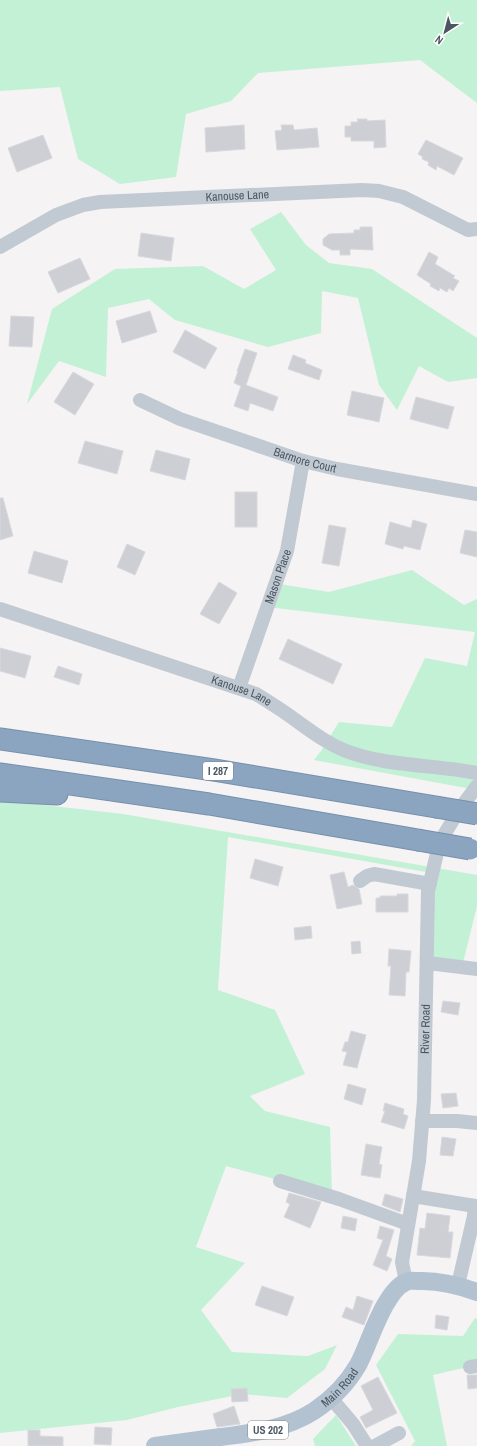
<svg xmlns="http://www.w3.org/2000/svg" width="477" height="1446" font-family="'Archivo Narrow',sans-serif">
<rect width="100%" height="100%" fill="#f5f3f3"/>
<!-- green -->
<g fill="#c3f1d5">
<polygon points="0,0 477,0 477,103 420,60 258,73 231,101 186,114 176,177 120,184 78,159 60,87 0,91"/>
<polygon points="281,212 306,245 329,263 372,269 477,338 477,378 448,382 419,366 397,410 379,385 358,298 322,291 321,333 268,347 175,320 149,299 108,308 106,377 59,361 27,404 52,309 115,269 203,266 244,289 276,270 250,229"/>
<polygon points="412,570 464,605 477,599 477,790 314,760 321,751 339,722 392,727 425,658 467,666 475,632 268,607 273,583 329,592"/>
<polygon points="0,800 123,814 477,875 477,906 463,963 423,960 426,872 228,837 218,990 275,1010 305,1074 250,1096 265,1111 330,1127 332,1194 226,1166 196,1247 245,1263 201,1310 232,1352 308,1356 337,1345 325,1369 287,1398 242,1394 178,1407 127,1420 0,1433"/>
<polygon points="475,1318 477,1319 477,1365 433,1375 447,1446 411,1446 415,1441 376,1365 398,1334 463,1336"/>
<polygon points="336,1415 356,1446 315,1446 313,1439"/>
</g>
<!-- building -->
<g fill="#cdcfd5" stroke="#d7d9de">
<polygon points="357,119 367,119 367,121 385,120 386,147 374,148 374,141 351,141 351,137 345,137 345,126 351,126 351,122 358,122"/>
<polygon points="244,125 245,149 206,152 205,128"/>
<polygon points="281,125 293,125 294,130 317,128 319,147 277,150 275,131 282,130"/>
<polygon points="43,135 52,158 17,172 8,148"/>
<polygon points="426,140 463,158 454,175 437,166 436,170 428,165 429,162 422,159 423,157 418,154"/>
<polygon points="360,227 372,227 373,250 350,249 350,255 340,255 340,250 332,250 323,245 323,239 329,234 354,233 354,230 360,230"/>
<polygon points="141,233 174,238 171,261 138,256"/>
<polygon points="429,252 438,257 435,264 455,276 453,278 459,281 453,291 449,288 447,292 440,288 439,291 430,286 431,284 417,275"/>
<polygon points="80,258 90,279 58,293 48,272"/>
<polygon points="150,311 157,332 122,343 116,321"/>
<polygon points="11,316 34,317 32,347 9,346"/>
<polygon points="185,330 217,348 205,369 173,352"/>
<polygon points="245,349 257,353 246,385 278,397 273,411 250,403 248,411 234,406 241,386 234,383 238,371 237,371"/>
<polygon points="293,355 306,360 305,363 322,370 319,380 288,369"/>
<polygon points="73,372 94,384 75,415 54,402"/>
<polygon points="352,391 384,398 379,422 347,415"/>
<polygon points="416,397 454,407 448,429 410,419"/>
<polygon points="85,441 123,451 117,474 78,463"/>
<polygon points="156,450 190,459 185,480 150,471"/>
<rect x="235" y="492" width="22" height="35"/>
<polygon points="0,498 3,498 13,536 0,540"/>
<polygon points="413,520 427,524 420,550 404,546 403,549 385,544 390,522 411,528"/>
<polygon points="329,525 346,528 339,566 322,563"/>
<polygon points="465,530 477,532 477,557 460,553"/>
<polygon points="127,544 145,552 135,575 117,567"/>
<polygon points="34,551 68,561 62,583 28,573"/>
<polygon points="219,582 237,593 219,624 200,614"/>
<polygon points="288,639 342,664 333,684 279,659"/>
<polygon points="0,648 31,656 25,678 0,671"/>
<polygon points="58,666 82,674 79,685 54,677"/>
<polygon points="255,859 283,867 278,886 250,878"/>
<polygon points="344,872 348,887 353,885 359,889 362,904 337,909 330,875"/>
<polygon points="397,894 408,894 408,912 376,912 376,898 380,898 380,896 397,896"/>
<polygon points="311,926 312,938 295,940 294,928"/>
<polygon points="360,941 361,953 352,954 351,942"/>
<polygon points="389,949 411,951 409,972 406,972 405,996 389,995 391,966 388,966"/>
<polygon points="443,1001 460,1003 458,1015 441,1012"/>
<polygon points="351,1031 366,1035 357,1068 343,1065 347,1052 342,1051 345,1042 348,1042"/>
<polygon points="348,1084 366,1089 362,1105 344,1099"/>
<polygon points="456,1093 458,1106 443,1108 441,1094"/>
<polygon points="385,1103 404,1109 403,1114 408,1116 404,1129 381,1122 385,1111 383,1111"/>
<polygon points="442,1137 456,1139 453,1156 440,1155"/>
<polygon points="366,1144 382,1147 379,1164 382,1165 380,1178 361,1175"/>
<polygon points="289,1193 321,1202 310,1228 284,1217 290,1204 286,1202"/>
<polygon points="385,1194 403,1199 400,1212 382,1205"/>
<polygon points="427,1213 450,1216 448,1232 453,1232 450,1258 417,1255 420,1228 425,1229"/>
<polygon points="343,1216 357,1219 355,1231 341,1228"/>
<polygon points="380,1226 394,1230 386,1256 392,1259 387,1271 373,1265 383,1240 377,1238"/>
<polygon points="262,1286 294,1297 287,1316 255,1305"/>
<polygon points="357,1296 373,1301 364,1325 342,1317 346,1307 353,1310"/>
<polygon points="436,1315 449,1317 447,1330 435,1328"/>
<polygon points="467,1375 477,1375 477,1388 468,1389"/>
<polygon points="378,1377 397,1413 366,1428 360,1417 373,1410 361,1386"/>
<polygon points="247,1388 248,1401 232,1402 231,1389"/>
<polygon points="234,1406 240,1424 217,1427 213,1414"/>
<polygon points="95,1427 112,1428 111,1445 94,1444"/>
<polygon points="28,1430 40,1430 40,1436 63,1437 63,1446 28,1446"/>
</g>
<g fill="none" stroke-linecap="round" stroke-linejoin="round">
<defs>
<g id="highway">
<polyline points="0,739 214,770 436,807"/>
<polyline points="0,774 209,804 418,840"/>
<polyline points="0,791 57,794"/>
</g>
</defs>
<!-- highway casing -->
<use href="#highway" stroke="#7690ad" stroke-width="23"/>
<!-- minor -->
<g stroke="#c1cad2" stroke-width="14">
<path id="s1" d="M0,247L56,215L83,205L100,202L362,190L379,191L403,197L468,230L477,229"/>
<path id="s2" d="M140,400L180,419L303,461L337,469L477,494"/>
<path id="s3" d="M0,609L256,694C269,702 282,710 294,719C311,731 326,743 346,751C388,767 433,764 477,773"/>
<path id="s4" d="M239,688L287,551L303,461"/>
<polyline points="360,881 367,876 374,874 430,884"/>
<polyline points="428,963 477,969"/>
<polyline points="422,1121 457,1121 477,1123"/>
<polyline points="280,1181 339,1199 408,1224"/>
<polyline points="413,1196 475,1206 474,1216"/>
<path id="s5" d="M406,1282L402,1262L419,1161L424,1100L428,891L438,849L444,835L459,810L477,786"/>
<polyline points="458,1285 474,1216 477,1216"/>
<polyline points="470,1367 477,1366"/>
<polyline points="331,1398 353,1424 367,1446"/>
<polyline points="375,1446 399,1433"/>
</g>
<!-- major -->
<path stroke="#b3c2d1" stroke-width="18" id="s6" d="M155,1446C177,1443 199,1440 221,1437C253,1433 286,1429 314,1411C332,1399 347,1384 358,1365C369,1345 384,1291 406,1282C409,1280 414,1281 418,1281C439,1280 458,1285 477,1292"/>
<!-- highway -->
<use href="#highway" stroke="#8ba5c1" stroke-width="21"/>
<defs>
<g id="highway-bridge">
<polyline points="436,807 477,814"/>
<polyline points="418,840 470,849"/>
</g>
</defs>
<!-- highway-bridge casing -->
<use href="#highway-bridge" stroke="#7690ad" stroke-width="23" stroke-linecap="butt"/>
<!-- highway-bridge -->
<use href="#highway-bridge" stroke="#8ba5c1" stroke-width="21"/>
</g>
<g text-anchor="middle" stroke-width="4" stroke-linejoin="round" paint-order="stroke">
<!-- shield labels -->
<g fill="#fff" stroke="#808990" stroke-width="1">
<rect x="203" y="762" width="30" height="18" rx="3"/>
<rect x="248" y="1421" width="40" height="18" rx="3"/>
</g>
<g font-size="11" font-weight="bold" fill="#4a5661">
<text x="218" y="775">I 287</text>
<text x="268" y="1434">US 202</text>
</g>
<!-- street labels -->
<g font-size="12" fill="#4a5661" stroke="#fff">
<text dy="4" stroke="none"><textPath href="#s1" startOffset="248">Kanouse Lane</textPath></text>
<text dy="4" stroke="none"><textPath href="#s2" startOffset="176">Barmore Court</textPath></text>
<text dy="4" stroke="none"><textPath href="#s4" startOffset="118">Mason Place</textPath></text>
<text dy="4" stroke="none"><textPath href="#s3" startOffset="255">Kanouse Lane</textPath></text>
<text dy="4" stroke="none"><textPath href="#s5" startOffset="255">River Road</textPath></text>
<text dy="4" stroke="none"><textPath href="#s6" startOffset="199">Main Road</textPath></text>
</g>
</g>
<!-- north arrow -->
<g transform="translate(445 32) rotate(216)" stroke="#ffffff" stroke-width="3" paint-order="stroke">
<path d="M0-3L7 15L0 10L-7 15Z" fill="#4a5661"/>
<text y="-6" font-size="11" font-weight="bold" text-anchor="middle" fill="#4a5661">N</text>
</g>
</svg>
